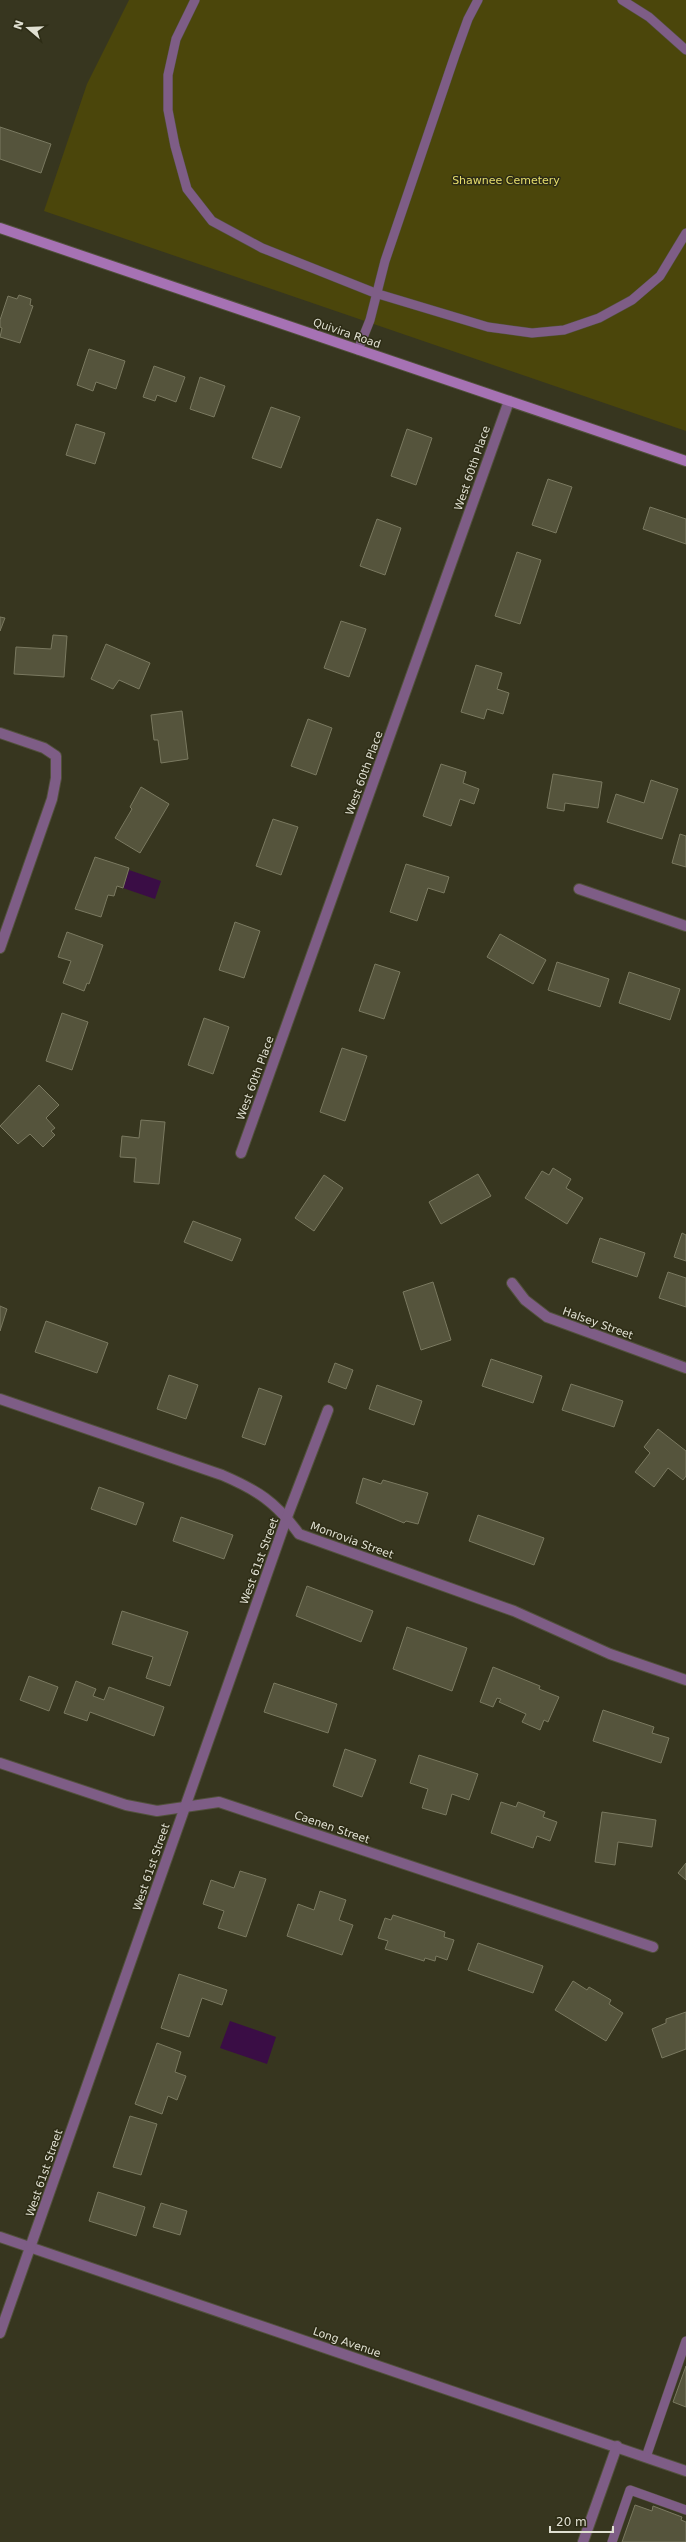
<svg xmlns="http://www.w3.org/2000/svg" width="686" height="2542" font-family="'DejaVu Sans',sans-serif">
<rect width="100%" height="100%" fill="#37361f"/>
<!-- green -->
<polygon fill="#4b460b" points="129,0 686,0 686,431 44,211 87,84"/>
<!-- water -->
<g fill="#3a0d45">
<polygon points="129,870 161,881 155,899 123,888"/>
<polygon points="230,2021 276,2037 267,2064 220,2048"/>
</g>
<!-- building -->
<g fill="#55543c" stroke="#7a7960">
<polygon points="0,127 51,144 41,173 0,159"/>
<polygon points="19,295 31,299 30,305 33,306 20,343 0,337 2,328 0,327 0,320 8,296 17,299"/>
<polygon points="89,349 125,361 116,389 96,382 93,391 77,385"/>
<polygon points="154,366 185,377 176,402 157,395 155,401 143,397"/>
<polygon points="200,377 225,386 214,417 190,409"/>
<polygon points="271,407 300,417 281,468 252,458"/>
<polygon points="76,424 105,433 95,464 66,455"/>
<polygon points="407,429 432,438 416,485 391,476"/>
<polygon points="548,479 572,487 556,533 532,525"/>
<polygon points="650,507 686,519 686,544 643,529"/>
<polygon points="377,519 401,528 385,575 360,566"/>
<polygon points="517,552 541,560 520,624 495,616"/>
<polygon points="0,617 5,618 0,631"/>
<polygon points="341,621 366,629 349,677 324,668"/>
<polygon points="53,635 67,636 64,677 14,674 16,647 51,649"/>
<polygon points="106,644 150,663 139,689 119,680 113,689 91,679"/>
<polygon points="476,665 502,673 497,689 509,693 503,714 487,709 484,719 461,712"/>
<polygon points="182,711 188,759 161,763 158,740 154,740 151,715"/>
<polygon points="308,719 332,728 316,775 291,766"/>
<polygon points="441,764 466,772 463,783 479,789 474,804 460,799 451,826 423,816"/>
<polygon points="553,774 602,782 598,808 565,803 564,811 547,808"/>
<polygon points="651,780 678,789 662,839 607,822 616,794 644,803"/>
<polygon points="141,787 169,804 140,853 115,838 132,809 130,807"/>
<polygon points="273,819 298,827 281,875 256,866"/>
<polygon points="680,834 686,836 686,867 672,863"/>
<polygon points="95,857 129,868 123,888 117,886 114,896 108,895 101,917 75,909"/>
<polygon points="406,864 449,877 444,893 428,888 417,921 390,912"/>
<polygon points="235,922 260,931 244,978 219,970"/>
<polygon points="67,932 103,945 89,984 87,983 84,991 63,983 71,961 58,957"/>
<polygon points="500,934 546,960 533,984 487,957"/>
<polygon points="557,962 609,979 600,1007 548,990"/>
<polygon points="375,964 400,972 384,1019 359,1011"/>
<polygon points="629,972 680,989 670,1020 619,1003"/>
<polygon points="62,1013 88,1022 72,1070 46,1061"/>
<polygon points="204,1018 229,1027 213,1074 188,1065"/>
<polygon points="342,1048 367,1056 345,1121 320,1112"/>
<polygon points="39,1085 59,1105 46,1118 55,1128 51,1131 55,1135 43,1147 30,1134 18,1144 0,1126"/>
<polygon points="141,1120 165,1122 159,1184 134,1182 136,1158 120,1157 122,1136 139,1138"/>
<polygon points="553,1168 571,1179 566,1188 583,1198 567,1224 525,1198 542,1171 549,1175"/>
<polygon points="478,1174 491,1196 441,1224 429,1202"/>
<polygon points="324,1175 343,1188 314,1231 295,1218"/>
<polygon points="193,1221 241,1239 232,1261 184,1242"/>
<polygon points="682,1233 686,1235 686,1261 674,1257"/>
<polygon points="600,1238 645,1253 637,1277 592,1262"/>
<polygon points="668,1272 686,1278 686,1307 659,1298"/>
<polygon points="433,1282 451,1340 421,1350 403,1292"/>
<polygon points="0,1306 7,1309 0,1331"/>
<polygon points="46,1321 108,1343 97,1373 35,1352"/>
<polygon points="491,1359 542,1376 533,1403 482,1386"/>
<polygon points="335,1363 353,1370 346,1389 328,1382"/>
<polygon points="169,1375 198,1385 186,1419 157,1409"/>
<polygon points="571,1384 623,1401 614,1427 562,1410"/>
<polygon points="377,1385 422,1401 414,1425 369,1409"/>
<polygon points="259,1388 282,1396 265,1445 242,1437"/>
<polygon points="658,1429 686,1451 686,1476 683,1480 668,1468 654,1487 635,1472 650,1453 644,1447"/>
<polygon points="363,1478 381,1484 383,1480 428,1493 418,1524 406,1521 404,1523 356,1503"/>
<polygon points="99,1487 144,1503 136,1525 91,1509"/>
<polygon points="478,1515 544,1538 534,1565 469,1541"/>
<polygon points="181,1517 233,1535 224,1559 173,1541"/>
<polygon points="307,1586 373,1611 361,1642 296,1616"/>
<polygon points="122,1611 188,1632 170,1686 146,1678 153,1657 112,1644"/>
<polygon points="407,1627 467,1648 452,1691 393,1669"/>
<polygon points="493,1667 540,1686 539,1689 559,1697 548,1722 544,1720 540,1730 522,1722 526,1714 499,1702 501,1699 497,1698 493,1707 480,1702"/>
<polygon points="29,1676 58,1687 49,1711 20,1700"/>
<polygon points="76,1681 96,1689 93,1696 104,1700 109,1687 164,1707 154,1736 90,1712 87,1721 64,1713"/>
<polygon points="274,1683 337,1704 328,1733 264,1712"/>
<polygon points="603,1710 654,1727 652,1733 669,1738 661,1763 593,1741"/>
<polygon points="345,1749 376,1760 362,1797 333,1786"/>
<polygon points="419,1755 478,1774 469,1800 452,1794 446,1815 422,1808 428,1789 410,1783"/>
<polygon points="501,1802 516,1807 518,1802 545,1812 543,1817 557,1822 550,1841 537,1836 533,1848 491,1833"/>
<polygon points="602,1812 656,1820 652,1847 618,1842 615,1865 595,1862"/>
<polygon points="686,1863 686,1880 678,1873"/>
<polygon points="240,1871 266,1879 246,1937 218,1928 224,1911 203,1904 211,1880 234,1888"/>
<polygon points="320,1891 346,1900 339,1920 353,1925 342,1955 287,1936 298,1904 314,1910"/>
<polygon points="393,1915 445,1932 444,1937 454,1940 447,1960 436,1956 435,1961 425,1958 424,1961 385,1949 388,1941 378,1938 385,1918 391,1920"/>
<polygon points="478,1943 543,1966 533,1993 468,1970"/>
<polygon points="179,1974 227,1990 222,2005 202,1998 189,2037 161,2028"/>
<polygon points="573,1981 587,1990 589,1987 611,2000 609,2004 623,2013 606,2041 555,2010"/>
<polygon points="686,2012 686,2049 662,2058 652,2029 666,2023 666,2019"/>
<polygon points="157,2043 181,2052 175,2072 186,2076 177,2100 168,2096 162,2114 135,2104"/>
<polygon points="130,2116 157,2124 141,2175 113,2167"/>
<polygon points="98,2192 145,2207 136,2236 89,2221"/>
<polygon points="161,2203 187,2211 180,2235 153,2227"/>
<polygon points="686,2366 686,2407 673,2402"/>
<polygon points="635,2505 652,2511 653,2506 682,2517 681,2520 686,2522 686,2542 622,2542"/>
</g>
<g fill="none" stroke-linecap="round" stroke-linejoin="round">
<defs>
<g id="service">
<polyline points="195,0 176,39 168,75 168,110 175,146 187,189 212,221 262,248 375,293 488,327 532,333 564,330 599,318 632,300 660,276 686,233"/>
<polyline points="622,0 649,17 686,50"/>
<polyline points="358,350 370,320 385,261 455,55 468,19 478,0"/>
<polyline points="646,2457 686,2341"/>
<polyline points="612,2542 630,2490 686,2510"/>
</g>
<g id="minor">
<polyline points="0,733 44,748 56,756 56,778 52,799 0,948"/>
<polyline points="579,889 686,926"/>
<polyline points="241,1153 509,401"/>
<polyline points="512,1283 525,1300 547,1317 686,1368"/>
<path d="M0,1399L222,1475C257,1490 276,1502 299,1534L514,1611L610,1654L686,1680"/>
<polyline points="0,1763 126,1805 157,1811 219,1802 653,1947"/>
<polyline points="0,2237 686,2471"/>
<polyline points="0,2333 287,1517 328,1410"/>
<polyline points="583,2542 617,2446"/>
</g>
<polyline id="secondary" points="0,228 686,461"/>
</defs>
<!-- service casing -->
<use href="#service" stroke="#52513c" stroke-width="10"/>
<!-- minor casing -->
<use href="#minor" stroke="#52513c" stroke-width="12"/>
<!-- secondary casing -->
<use href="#secondary" stroke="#52513c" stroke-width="12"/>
<!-- service -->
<use href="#service" stroke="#7e5d86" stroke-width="9"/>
<!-- minor -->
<use href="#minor" stroke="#7e5d86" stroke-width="10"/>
<!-- secondary -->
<use href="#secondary" stroke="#a672b4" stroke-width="10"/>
</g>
<g text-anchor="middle" stroke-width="3" stroke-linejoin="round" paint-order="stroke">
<!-- park labels -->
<g font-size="11" fill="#e6dd6c" stroke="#2d2c15">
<text x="506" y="184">Shawnee Cemetery</text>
</g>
<!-- street labels -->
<g font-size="11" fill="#e0e0d2" stroke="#2d2c15">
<text transform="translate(347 333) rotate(19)" y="4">Quivira Road</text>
<text transform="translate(472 468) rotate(-71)" y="4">West 60th Place</text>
<text transform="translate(364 773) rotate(-70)" y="4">West 60th Place</text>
<text transform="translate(255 1078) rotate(-70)" y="4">West 60th Place</text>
<text transform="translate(598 1323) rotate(20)" y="4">Halsey Street</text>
<text transform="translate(352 1540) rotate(20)" y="4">Monrovia Street</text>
<text transform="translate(259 1561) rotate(-70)" y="4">West 61st Street</text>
<text transform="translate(332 1827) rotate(19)" y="4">Caenen Street</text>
<text transform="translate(151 1867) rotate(-71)" y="4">West 61st Street</text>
<text transform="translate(44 2173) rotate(-71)" y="4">West 61st Street</text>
<text transform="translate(347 2342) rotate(19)" y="4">Long Avenue</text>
</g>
</g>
<!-- north arrow -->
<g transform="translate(28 28) rotate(289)" stroke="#2d2c15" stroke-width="3" paint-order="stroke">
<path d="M0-3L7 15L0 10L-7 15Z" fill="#e0e0d2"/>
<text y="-6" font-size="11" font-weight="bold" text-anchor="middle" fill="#e0e0d2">N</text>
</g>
<!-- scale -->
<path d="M550 2526v6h63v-6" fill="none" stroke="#e0e0d2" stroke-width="2"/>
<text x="556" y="2526" font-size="12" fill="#e0e0d2" stroke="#2d2c15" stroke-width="3" paint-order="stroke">20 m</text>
</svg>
